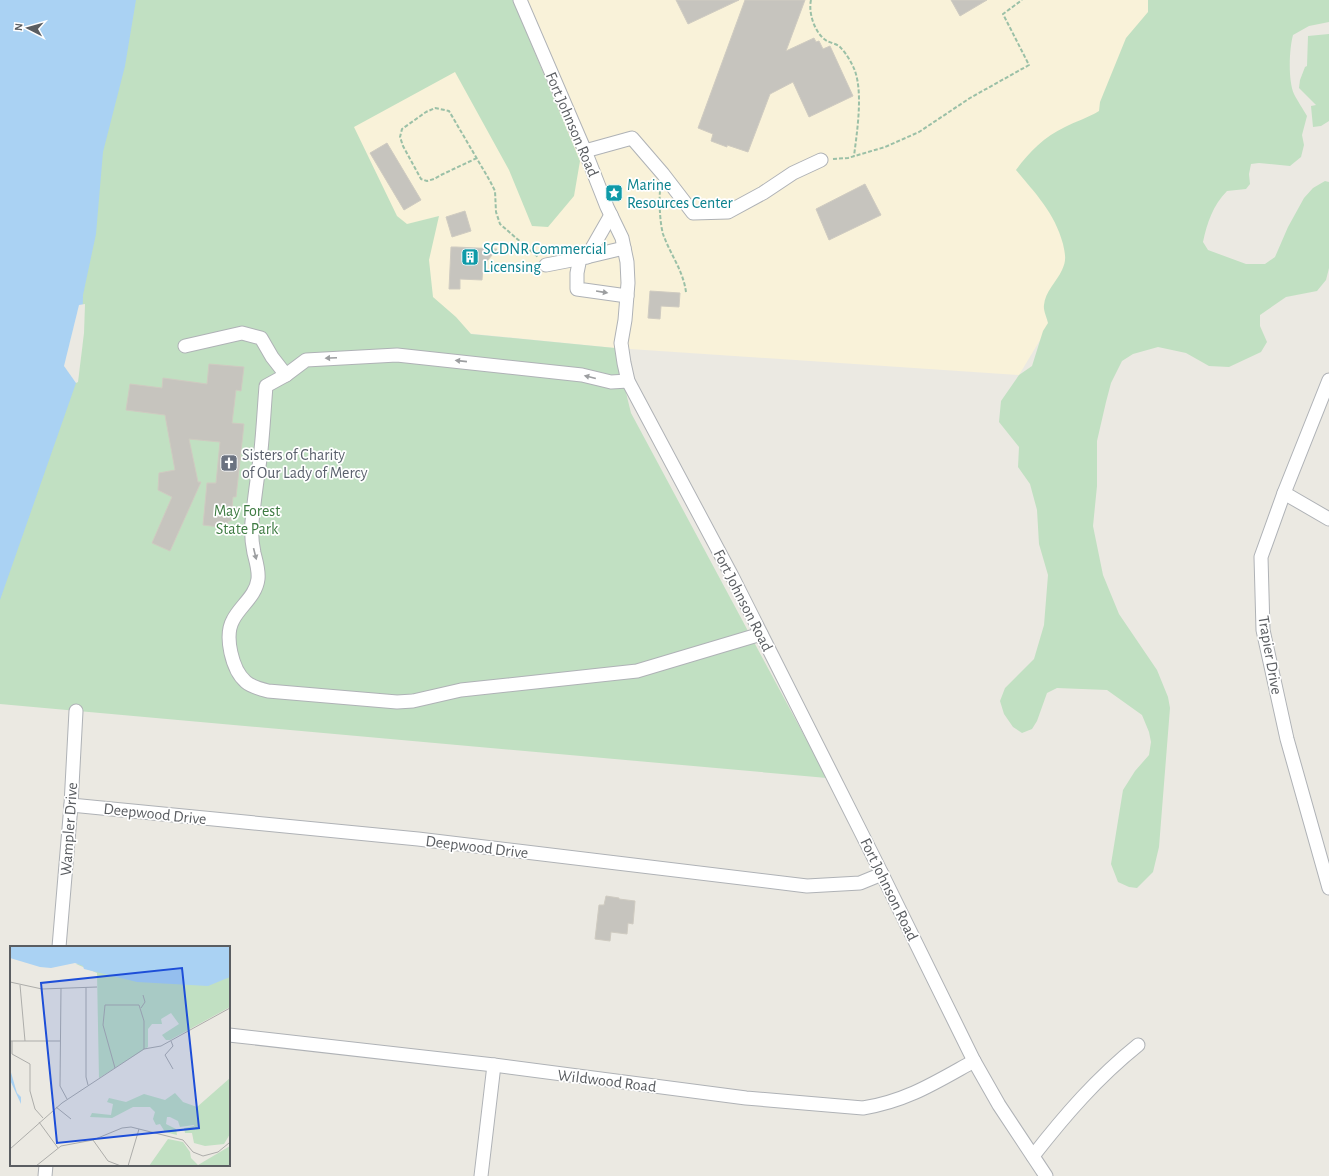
<svg xmlns="http://www.w3.org/2000/svg" width="1329" height="1176" font-family="'Alegreya Sans',sans-serif">
<rect width="100%" height="100%" fill="#ebe9e2"/>
<!-- commercial -->
<polygon fill="#f9f2d9" points="136,0 1245,0 1019,375 615,348 83,295"/>
<!-- green -->
<g fill="#c1e0c2">
<polygon points="19,0 513,0 580,161 574,196 548,227 532,226 509,170 455,72 354,127 397,216 407,224 439,216 429,260 433,297 456,317 471,334 615,348 631,413 827,778 0,704 0,113"/>
<path d="M1148,0H1329V22L1309,26L1293,35C1289,50 1288,80 1294,94C1297,100 1303,109 1307,116L1302,135L1304,145L1301,157L1290,166L1259,163L1251,164L1249,174L1250,184L1246,189L1227,191C1213,205 1207,223 1203,242L1208,250L1246,264H1265L1275,257L1288,227L1304,198L1313,188L1325,181L1329,182V268L1326,280L1317,291L1286,297L1260,315V326L1267,342L1261,352L1229,367L1209,366L1186,353L1158,347L1133,354L1122,361L1111,383L1106,402L1097,441V486L1093,526L1103,575L1119,614L1157,670L1168,697L1170,708L1159,847L1153,872L1137,888L1129,887L1118,882L1111,864L1123,790L1135,771L1149,755L1151,742L1149,732L1142,715L1107,690L1057,688L1047,693L1037,721L1032,729L1022,733L1013,727L1004,714L1000,701L1005,688L1034,659L1044,625L1048,575L1039,544L1037,510L1030,484L1018,467L1019,447L999,422L1001,401L1019,375L1032,366L1043,331L1048,323C1047,318 1043,310 1044,305C1045,292 1057,281 1062,270C1067,260 1065,254 1063,244C1055,213 1035,193 1016,170C1030,151 1044,137 1065,127C1076,121 1088,118 1099,111L1100,102L1126,38L1148,12Z"/>
<polygon points="1329,34 1329,121 1321,126 1313,127 1311,106 1316,105 1299,88 1300,80 1305,67 1307,66 1308,36"/>
</g>
<!-- water -->
<polygon fill="#aad2f3" points="0,0 136,0 125,66 103,152 96,234 83,295 82,333 76,383 0,600"/>
<!-- pier -->
<polygon fill="#ebe9e2" points="85,304 84,333 78,382 76,383 64,366 79,305"/>
<!-- building -->
<g fill="#c6c4be" stroke="#cfcbc1">
<polygon points="676,0 739,0 688,24"/>
<polygon points="745,0 805,0 786,51 814,38 816,42 819,41 823,49 830,46 853,96 809,117 793,82 770,94 748,152 727,145 727,147 711,141 713,134 698,128"/>
<polygon points="951,0 987,0 960,16"/>
<polygon points="387,143 421,200 404,210 370,153"/>
<polygon points="865,184 881,215 829,240 816,209"/>
<polygon points="465,211 471,231 452,237 446,217"/>
<polygon points="451,247 456,247 497,249 483,266 482,280 460,279 460,289 449,289"/>
<polygon points="650,291 680,293 679,307 661,306 660,319 648,318"/>
<polygon points="209,364 244,367 241,391 236,390 232,423 244,424 236,497 233,497 231,521 228,521 228,528 203,525 207,483 216,483 220,442 189,439 198,482 201,482 170,551 152,543 172,497 158,490 159,473 175,470 165,415 126,410 130,384 162,388 163,378 207,384"/>
<polygon points="606,896 619,898 619,899 635,901 633,924 628,923 627,934 611,932 610,941 595,939 599,905 604,905"/>
</g>
<g fill="none" stroke-linecap="round" stroke-linejoin="round">
<defs>
<g id="minor">
<polyline points="520,0 585,151 607,207 622,238 627,262 628,283 625,320 621,343 624,363 628,381 732,576 876,862 974,1061 999,1105 1046,1176"/>
<polyline points="585,151 632,138 663,174 693,213 728,212 763,193 793,173 821,160"/>
<polyline points="587,257 611,215"/>
<polyline points="580,258 577,273 577,289 627,296"/>
<polyline points="546,265 582,258 624,248"/>
<polyline points="185,346 242,333 261,338 272,357 286,375"/>
<polyline points="1329,380 1284,493 1261,557 1263,630 1287,739 1329,888"/>
<path d="M628,381L611,382L582,375L397,355L306,360L286,375L266,386C264,410 263,435 260,459C257,480 254,501 252,522C251,532 252,543 254,553C256,561 259,570 258,579C256,596 240,606 233,620C224,636 232,670 246,682C252,687 260,689 268,691L397,702L413,701L461,690L637,671L761,634"/>
<polyline points="1284,493 1329,519"/>
<polyline points="71,805 418,839 807,886 860,883 882,874"/>
<polyline points="59,947 71,805 76,711"/>
<path d="M229,1035L494,1065L746,1098L863,1108C907,1101 936,1082 974,1061"/>
<path d="M1033,1156C1065,1115 1097,1078 1138,1045"/>
<polyline points="45,1176 46,1165"/>
<polyline points="481,1176 494,1065"/>
</g>
</defs>
<!-- minor casing -->
<use href="#minor" stroke="#afb2b6" stroke-width="15"/>
<!-- path -->
<g stroke="#9bc0a7" stroke-width="2" stroke-dasharray="4 2" stroke-linecap="butt">
<path d="M811,0C808,13 815,34 827,41C831,43 837,44 840,47C846,53 852,63 855,71C863,94 857,132 854,156"/>
<polyline points="477,158 441,175 434,179 427,181 421,179 403,146 400,137 402,129 426,112 435,108 449,111 490,181 495,191 496,212 500,224 538,257"/>
<polyline points="833,159 848,158 885,147 919,132 970,98 1029,65 1003,14 1022,0"/>
<path d="M660,191C659,203 660,223 663,234C670,254 683,270 686,292"/>
</g>
<!-- minor -->
<use href="#minor" stroke="#fff" stroke-width="13"/>
</g>
<!-- one-way arrows -->
<defs><path id="oneway-solid" d="M-6-.8H1V-3.2L6.5 0L1 3.2V.8H-6Z"/></defs>
<g fill="#9c9ea0">
<use href="#oneway-solid" transform="translate(602 292) rotate(9)"/>
<use href="#oneway-solid" transform="translate(331 358) rotate(177)"/>
<use href="#oneway-solid" transform="translate(461 361) rotate(-174)"/>
<use href="#oneway-solid" transform="translate(590 377) rotate(-166)"/>
<use href="#oneway-solid" transform="translate(255 554) rotate(76)"/>
</g>
<!-- icons -->
<defs>
<symbol id="sight-square" viewBox="-11 -11 22 22"><rect x="-9" y="-9" width="18" height="18" rx="4" fill="#0f9aa8" stroke="#fff"/><path d="M0-6L1.8-2.2L6-1.7L2.9 1.2L3.7 5.4L0 3.3L-3.7 5.4L-2.9 1.2L-6-1.7L-1.8-2.2Z" fill="#fff"/></symbol>
<symbol id="building-square" viewBox="-11 -11 22 22"><rect x="-9" y="-9" width="18" height="18" rx="4" fill="#0f9aa8" stroke="#fff"/><path d="M-4-6H4V6H1V3H-1V6H-4ZM-2.5-4.3h1.7v1.8h-1.7ZM.8-4.3h1.7v1.8H.8ZM-2.5-1h1.7V.8h-1.7ZM.8-1h1.7V.8H.8Z" fill="#fff"/></symbol>
<symbol id="church-square" viewBox="-11 -11 22 22"><rect x="-9" y="-9" width="18" height="18" rx="4" fill="#6b7280" stroke="#fff"/><path d="M-1.2-6h2.4v3.5h3.3v2.4h-3.3V6h-2.4V-.1h-3.3v-2.4h3.3Z" fill="#fff"/></symbol>
</defs>
<g fill-rule="evenodd">
<use href="#sight-square" x="604" y="183" width="20" height="20"/>
<use href="#building-square" x="460" y="247" width="20" height="20"/>
<use href="#church-square" x="219" y="453" width="20" height="20"/>
</g>
<g text-anchor="middle" stroke-width="3.5" stroke-linejoin="round" paint-order="stroke">
<!-- street labels -->
<g font-size="16" fill="#5a5d61" stroke="#fff">
<text transform="translate(573 124) rotate(67)" y="6">Fort Johnson Road</text>
<text transform="translate(744 600) rotate(63)" y="6">Fort Johnson Road</text>
<text transform="translate(1271 655) rotate(80)" y="6">Trapier Drive</text>
<text transform="translate(155 813) rotate(6)" y="6">Deepwood Drive</text>
<text transform="translate(68 829) rotate(-86)" y="6">Wampler Drive</text>
<text transform="translate(477 846) rotate(7)" y="6">Deepwood Drive</text>
<text transform="translate(890 889) rotate(64)" y="6">Fort Johnson Road</text>
<text transform="translate(607 1080) rotate(7)" y="6">Wildwood Road</text>
</g>
<!-- culture labels -->
<g font-size="16" fill="#0d838f" stroke="#fff" text-anchor="start">
<text x="627" y="190">Marine<tspan x="627" dy="18">Resources Center</tspan></text>
<text x="483" y="254">SCDNR Commercial<tspan x="483" dy="18">Licensing</tspan></text>
</g>
<!-- worship labels -->
<g font-size="16" fill="#5b616d" stroke="#fff" text-anchor="start">
<text x="242" y="460">Sisters of Charity<tspan x="242" dy="18">of Our Lady of Mercy</tspan></text>
</g>
<!-- park labels -->
<g font-size="16" fill="#3e7b42" stroke="#fff">
<text x="247" y="516">May Forest<tspan x="247" dy="18">State Park</tspan></text>
</g>
</g>
<!-- overview -->
<g transform="translate(10 946)">
<rect width="220" height="220" fill="#ebe9e2"/>
<path d="M66,18L220,25V61L160,94H156L152,89L169,78L161,67L151,73L152,78H142L138,83V101L89,132L87,27ZM220,132V188L214,198L195,200L184,197L182,187H175L174,182L184,180L186,186L184,179L170,181L168,175L160,171H157L156,178L166,183L167,189L155,186L150,178L146,179L143,173L145,166L140,161H123L102,172L80,171L82,167L101,169L103,158L97,156L99,152L116,156L134,148L155,154L165,147L173,156L187,161ZM158,193L173,196L180,206L181,212L188,219L220,200V220H139Z" fill="#c1e0c2"/>
<path d="M0,0H220V31L198,40L127,36L74,23L73,20L65,17L41,22L30,21L0,12ZM0,123L7,147L11,151V158L0,134Z" fill="#aad2f3"/>
<path fill="none" stroke="#adadaa" stroke-width="1" d="M0,36L32,43L87,41M10,39L15,95M76,41V131L78,139M51,42L50,140L57,153M131,62L135,56L133,49M0,95H50M2,95V108L20,118V145L25,163L33,172M161,95L163,100L155,109L163,123M105,122L93,79L95,59H129L134,75V103M46,161L61,173M29,176L48,202M83,194L98,215L111,220M173,194L183,206L193,210L208,206L219,197M0,203L52,157L134,103L151,100L220,62M26,220L51,200L83,194L112,182L121,181L173,194M118,220L129,183"/>
<path fill="#1d4ed8" fill-opacity="0.15" stroke="#1d4ed8" stroke-width="2" d="M172,22L189,182L47,197L31,37Z"/>
<rect width="220" height="220" fill="none" stroke="#5a5d61" stroke-width="2"/>
</g>
<!-- north arrow -->
<g transform="translate(28 28) rotate(276)" stroke="#ffffff" stroke-width="3" paint-order="stroke">
<path d="M0-3L7 15L0 10L-7 15Z" fill="#5a5d61"/>
<text y="-6" font-size="11" font-weight="bold" text-anchor="middle" fill="#5a5d61">N</text>
</g>
</svg>
